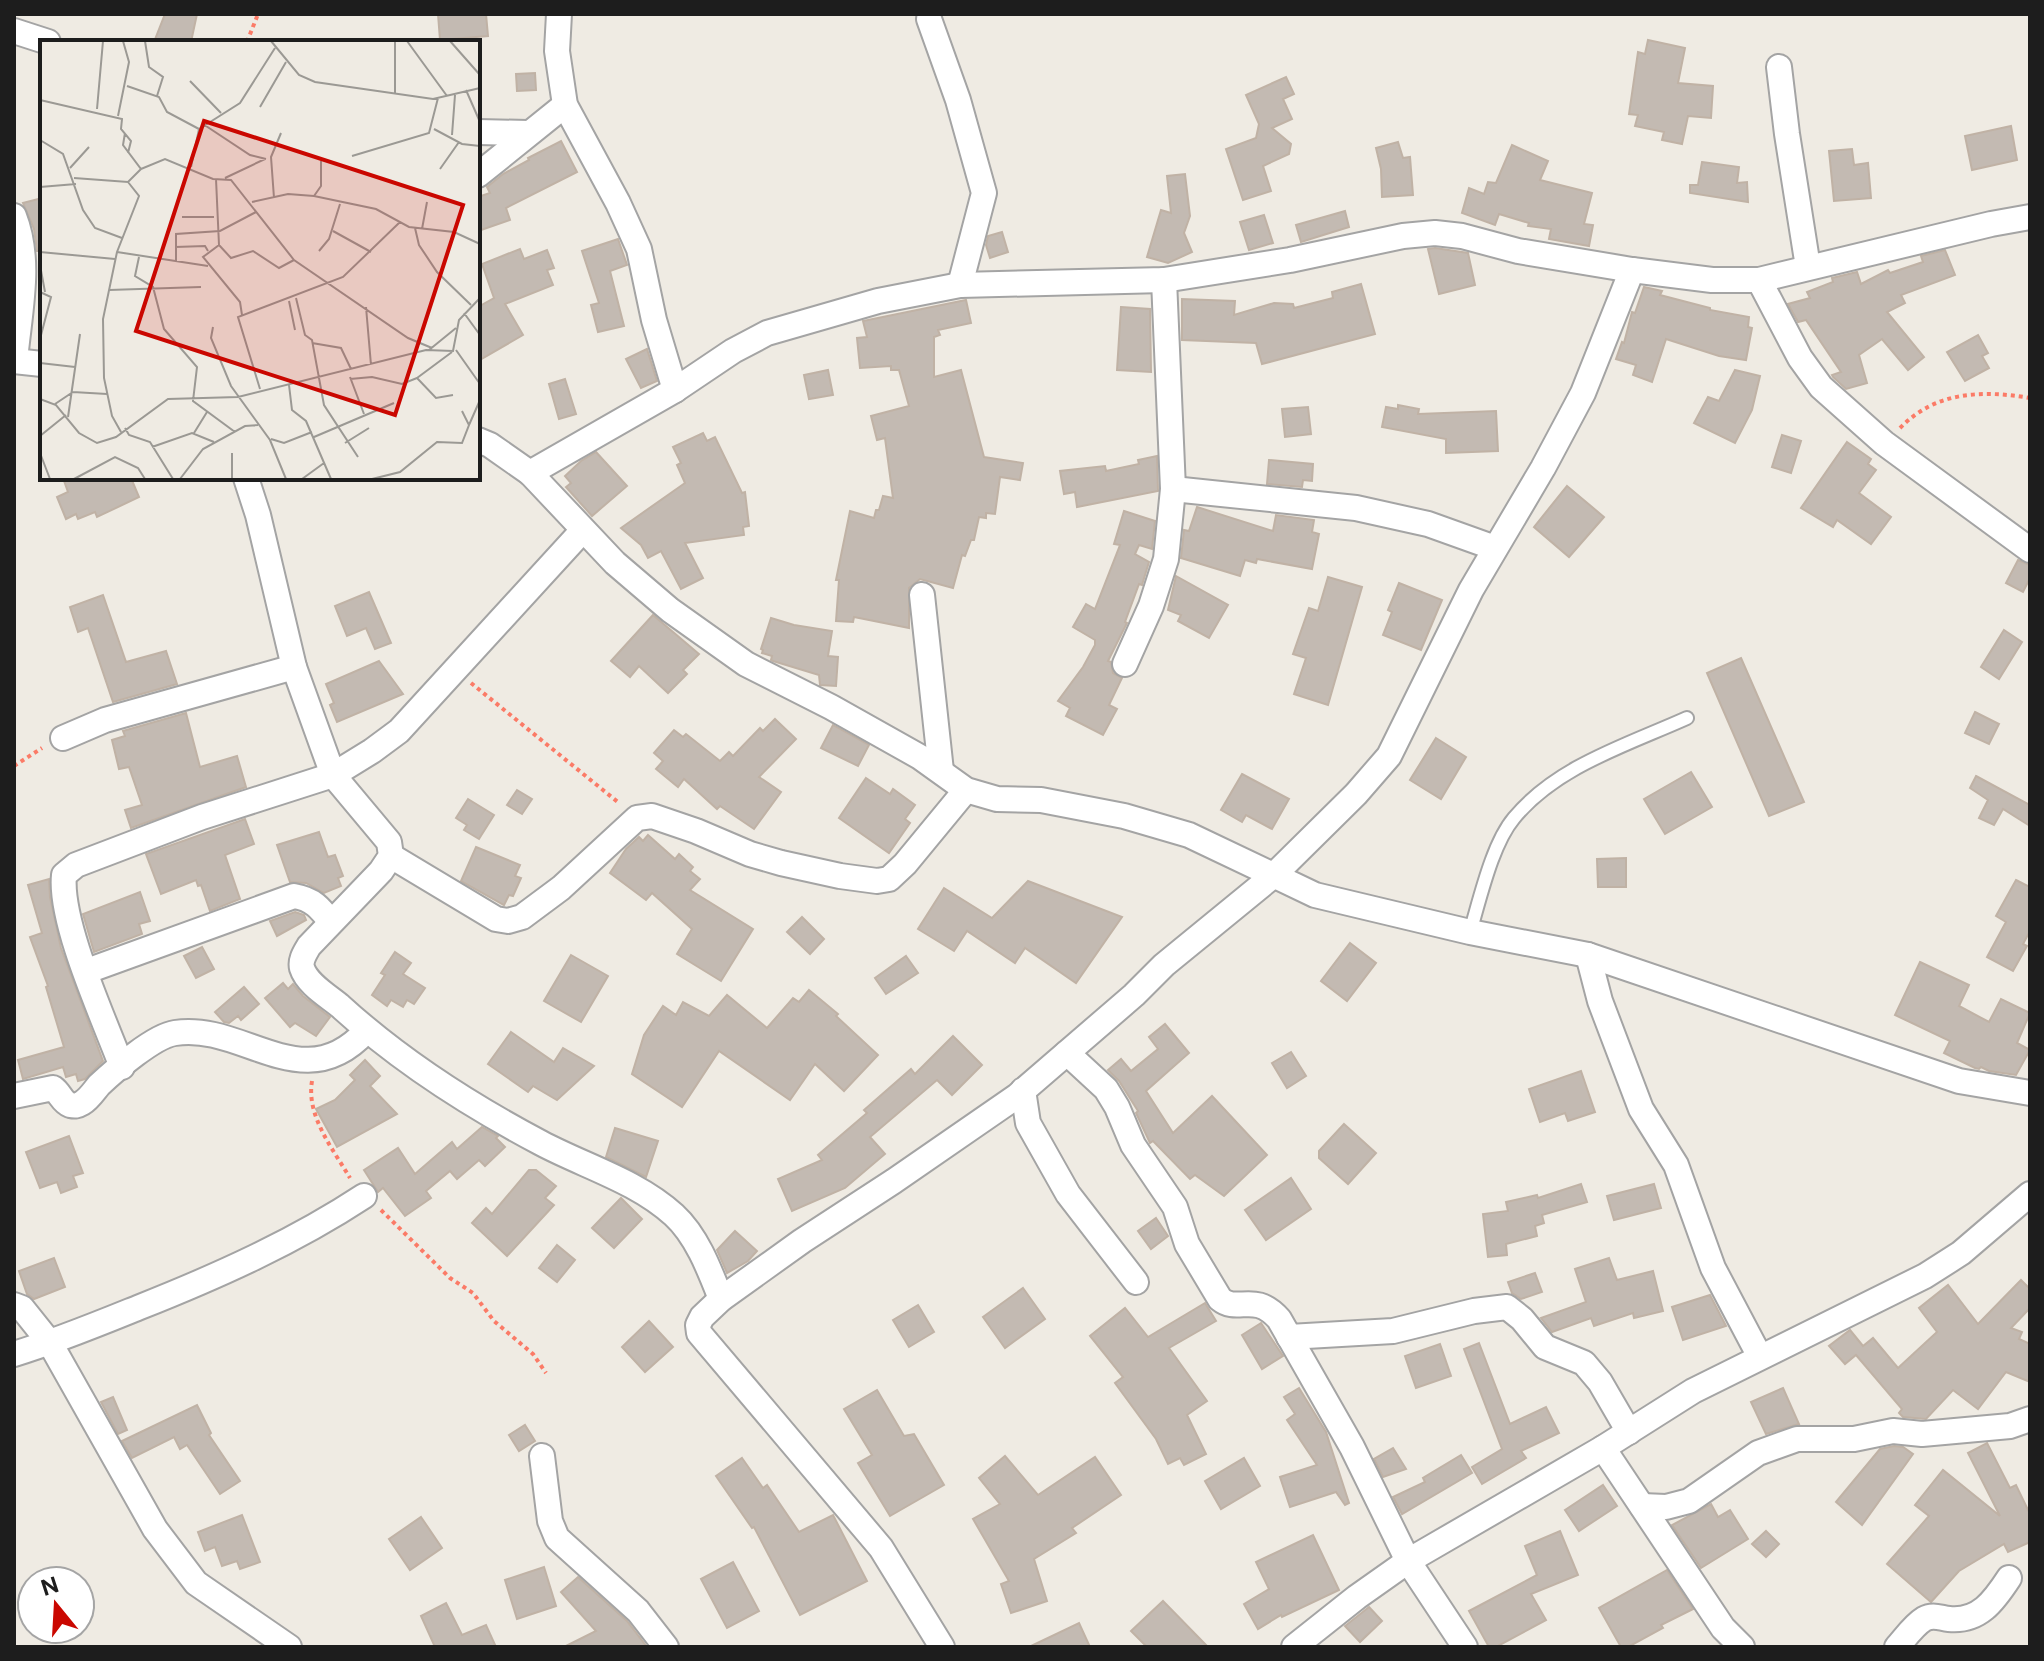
<svg xmlns="http://www.w3.org/2000/svg" width="2044" height="1661" font-family="'Public Sans',sans-serif">
<rect width="100%" height="100%" fill="#efebe3"/>
<!-- building -->
<g fill="#c3bab2" stroke="#c0b2a5" stroke-width="2">
<polygon points="165,14 197,14 191,42 154,42"/>
<polygon points="438,14 486,14 488,36 440,40"/>
<polygon points="1648,40 1685,48 1678,83 1713,86 1711,118 1688,116 1682,144 1662,140 1664,132 1635,126 1638,115 1629,114 1638,52 1645,54"/>
<polygon points="535,73 536,90 517,91 516,74"/>
<polygon points="1286,77 1294,94 1283,99 1292,119 1272,128 1291,144 1289,154 1263,166 1271,191 1243,200 1226,149 1256,138 1259,124 1246,95"/>
<polygon points="2011,126 2017,160 1972,170 1965,136"/>
<polygon points="561,141 577,172 506,208 510,220 478,231 478,197 490,193 487,187 503,174 529,160 528,158"/>
<polygon points="1398,142 1403,158 1410,157 1413,195 1382,197 1381,169 1376,148"/>
<polygon points="1512,145 1548,161 1540,180 1592,193 1584,224 1593,225 1589,246 1549,239 1551,229 1528,226 1529,223 1499,214 1495,225 1462,213 1469,188 1484,194 1488,182 1496,183"/>
<polygon points="1852,149 1854,165 1868,163 1871,198 1834,201 1829,151"/>
<polygon points="1702,162 1739,167 1737,183 1747,182 1748,202 1690,193 1690,185 1698,185"/>
<polygon points="1185,174 1190,216 1184,233 1192,252 1168,263 1147,257 1161,210 1171,213 1167,176"/>
<polygon points="42,198 42,251 37,251 34,229 23,203"/>
<polygon points="1345,211 1349,227 1301,242 1296,225"/>
<polygon points="1264,215 1273,243 1249,250 1240,222"/>
<polygon points="1002,232 1008,252 990,258 986,245 988,236"/>
<polygon points="618,239 627,265 610,271 624,326 598,332 591,305 599,303 582,251"/>
<polygon points="1435,248 1468,253 1475,285 1439,294 1428,249"/>
<polygon points="520,249 524,259 547,250 554,268 547,270 553,285 505,304 523,335 478,361 478,307 494,298 482,264"/>
<polygon points="1945,250 1955,275 1901,295 1905,303 1887,312 1924,357 1908,370 1882,339 1859,355 1867,383 1846,389 1833,377 1832,375 1841,372 1806,320 1798,322 1788,304 1810,298 1807,292 1833,282 1832,278 1857,272 1861,284 1888,270 1890,273 1923,262 1921,256"/>
<polygon points="1361,284 1375,334 1262,364 1256,343 1182,340 1182,299 1235,301 1234,315 1274,303 1293,304 1294,308 1333,298 1332,292"/>
<polygon points="1644,287 1662,291 1660,295 1710,308 1710,310 1749,317 1748,327 1752,328 1746,360 1719,356 1666,339 1652,382 1633,375 1636,365 1616,359 1622,342 1624,343 1632,312 1635,313"/>
<polygon points="966,300 971,323 938,330 940,335 934,337 934,377 961,370 984,457 1023,463 1020,480 1000,477 995,514 986,513 986,518 979,517 974,540 971,540 965,556 962,555 953,588 920,579 909,588 909,628 854,617 853,622 836,621 839,580 836,580 850,511 874,518 876,510 879,510 883,496 893,498 885,438 877,440 871,416 909,406 899,370 891,370 891,366 860,368 857,338 867,337 863,321"/>
<polygon points="1121,307 1150,309 1151,372 1117,370"/>
<polygon points="1978,335 1988,353 1982,356 1989,368 1965,381 1947,352"/>
<polygon points="647,349 657,381 641,388 626,359"/>
<polygon points="828,370 833,395 809,399 804,375"/>
<polygon points="1735,370 1760,376 1752,410 1735,443 1694,423 1708,397 1719,401"/>
<polygon points="565,379 576,414 559,419 549,384"/>
<polygon points="1398,405 1419,409 1418,414 1496,411 1498,451 1446,453 1446,439 1382,427 1386,407 1398,409"/>
<polygon points="1308,407 1311,434 1285,437 1282,409"/>
<polygon points="703,433 707,441 715,437 742,493 745,492 749,526 743,527 744,535 685,543 703,578 681,589 661,551 648,558 641,545 621,528 685,483 677,465 681,463 673,447"/>
<polygon points="1782,435 1801,441 1791,473 1772,467"/>
<polygon points="1847,442 1871,459 1868,464 1876,470 1859,493 1891,517 1871,544 1837,520 1833,527 1801,508"/>
<polygon points="596,452 627,486 592,516 566,487 571,483 565,476 581,461"/>
<polygon points="1157,456 1158,491 1077,507 1075,492 1064,494 1060,471 1105,466 1106,471 1139,464 1138,460"/>
<polygon points="1269,460 1313,464 1312,481 1303,480 1302,487 1267,484"/>
<polygon points="63,478 131,478 139,497 97,517 95,512 78,519 76,514 66,519 57,497 68,492"/>
<polygon points="1567,486 1604,517 1569,557 1534,527"/>
<polygon points="1197,507 1273,531 1276,515 1314,520 1312,532 1319,534 1312,569 1257,559 1256,563 1245,560 1240,576 1181,558 1184,530 1189,531"/>
<polygon points="1124,511 1155,521 1152,549 1139,545 1135,554 1149,562 1142,585 1139,584 1125,622 1127,623 1108,661 1111,662 1113,673 1122,678 1109,705 1117,709 1103,735 1066,716 1070,708 1058,701 1083,667 1095,645 1095,640 1073,627 1086,604 1095,609 1120,545 1114,544"/>
<polygon points="2018,560 2030,565 2030,578 2023,592 2006,583"/>
<polygon points="1176,576 1228,605 1209,638 1178,621 1181,615 1168,610"/>
<polygon points="1328,577 1362,587 1328,705 1294,694 1306,658 1293,654 1309,608 1318,611"/>
<polygon points="1399,583 1442,600 1421,650 1383,635 1392,612 1388,610"/>
<polygon points="369,592 391,643 375,649 366,628 347,636 335,606"/>
<polygon points="103,595 126,662 166,651 177,684 113,702 88,628 78,632 70,607"/>
<polygon points="653,615 699,654 683,670 687,674 668,693 639,666 630,677 611,661"/>
<polygon points="771,618 794,625 832,631 828,656 838,657 836,686 820,685 819,675 773,661 771,660 772,656 762,653 763,650 761,649"/>
<polygon points="2004,630 2022,642 1999,679 1981,667"/>
<polygon points="1741,658 1804,802 1769,816 1707,673"/>
<polygon points="379,661 403,694 337,722 330,705 334,703 326,684"/>
<polygon points="1975,712 1999,724 1989,744 1965,733"/>
<polygon points="186,713 200,767 237,756 246,787 131,828 125,810 142,805 129,767 119,769 112,740 125,736 123,731"/>
<polygon points="775,719 796,739 759,777 781,792 754,829 720,806 717,809 684,779 678,787 656,769 663,761 654,753 674,730 683,737 686,734 720,761 729,752 733,756 760,728 763,731"/>
<polygon points="833,725 869,745 858,766 821,748"/>
<polygon points="1436,738 1466,757 1441,799 1410,780"/>
<polygon points="1691,772 1712,807 1665,834 1644,799"/>
<polygon points="1242,774 1289,799 1272,829 1246,815 1242,822 1221,810"/>
<polygon points="1976,776 2030,805 2030,826 2003,809 1994,825 1979,818 1988,800 1970,788"/>
<polygon points="866,778 890,794 893,789 915,805 905,819 910,823 889,853 839,818"/>
<polygon points="517,790 532,799 522,814 507,805"/>
<polygon points="468,799 494,815 479,839 464,830 467,825 456,818"/>
<polygon points="245,819 254,844 225,855 240,899 210,911 201,885 198,886 196,880 161,894 146,854"/>
<polygon points="319,832 328,857 335,855 343,876 338,878 341,886 324,893 306,883 290,882 277,845"/>
<polygon points="648,835 675,859 679,854 693,867 690,871 700,879 690,890 753,929 721,981 677,954 692,929 652,893 646,900 610,873 626,849 639,837 643,841"/>
<polygon points="476,847 520,865 515,876 521,878 513,896 509,895 504,905 461,881"/>
<polygon points="1626,858 1626,887 1598,887 1597,859"/>
<polygon points="49,879 50,897 61,948 103,1061 85,1079 78,1081 76,1074 66,1077 63,1067 23,1079 18,1060 64,1047 46,987 48,986 30,937 42,933 28,885"/>
<polygon points="2016,880 2030,887 2030,931 2023,944 2027,946 2013,971 1987,957 2006,922 1996,916"/>
<polygon points="1028,881 1122,917 1076,983 1025,948 1015,963 967,931 954,951 918,929 944,888 992,918"/>
<polygon points="140,892 150,921 139,924 142,934 94,952 83,914"/>
<polygon points="295,912 304,915 306,920 277,936 270,921"/>
<polygon points="802,917 824,939 810,954 787,932"/>
<polygon points="1350,943 1376,963 1347,1001 1321,981"/>
<polygon points="202,947 214,969 196,978 184,956"/>
<polygon points="395,952 411,963 403,974 425,988 414,1004 407,1000 403,1007 391,1000 387,1006 372,995 385,975 381,973"/>
<polygon points="571,955 608,976 581,1022 544,1001"/>
<polygon points="906,956 918,973 886,994 875,978"/>
<polygon points="1920,962 1969,985 1959,1006 1989,1022 2001,999 2030,1013 2017,1043 2030,1050 2016,1075 1989,1071 1981,1067 1979,1069 1975,1068 1944,1053 1950,1041 1895,1015"/>
<polygon points="283,983 288,989 293,984 303,996 330,1017 316,1036 295,1023 290,1027 265,998"/>
<polygon points="244,987 259,1004 241,1020 238,1016 229,1023 224,1022 215,1012"/>
<polygon points="809,990 838,1014 836,1016 878,1055 844,1091 815,1064 790,1100 719,1051 682,1107 632,1074 644,1035 663,1006 676,1015 683,1002 709,1016 727,995 767,1028 793,998 799,1002"/>
<polygon points="1165,1024 1189,1053 1146,1091 1173,1133 1212,1096 1267,1155 1224,1196 1195,1175 1190,1179 1153,1141 1150,1143 1136,1113 1138,1111 1119,1081 1108,1070 1121,1059 1131,1071 1158,1049 1149,1037"/>
<polygon points="511,1032 554,1062 563,1048 594,1066 557,1100 533,1086 528,1092 488,1064"/>
<polygon points="953,1036 982,1065 952,1095 937,1080 870,1137 885,1154 845,1188 792,1211 778,1179 822,1160 818,1155 867,1113 864,1110 911,1069 915,1074"/>
<polygon points="1291,1052 1306,1076 1287,1088 1272,1063"/>
<polygon points="365,1060 380,1076 370,1086 397,1114 337,1147 316,1109 335,1100 355,1080 350,1075"/>
<polygon points="1581,1071 1595,1112 1568,1121 1565,1113 1540,1122 1529,1089"/>
<polygon points="1344,1124 1376,1153 1348,1184 1319,1158 1319,1151"/>
<polygon points="482,1127 498,1136 496,1138 505,1147 485,1166 479,1160 457,1179 450,1171 426,1191 431,1198 405,1216 383,1188 378,1192 364,1170 398,1148 415,1174 452,1142 457,1149"/>
<polygon points="615,1128 658,1141 646,1177 606,1157"/>
<polygon points="69,1136 83,1173 73,1176 77,1187 61,1193 57,1182 40,1188 26,1152"/>
<polygon points="529,1170 536,1170 556,1186 545,1198 554,1205 507,1256 472,1223 486,1208 492,1214"/>
<polygon points="1291,1178 1311,1209 1266,1240 1245,1210"/>
<polygon points="1581,1184 1587,1202 1542,1215 1544,1223 1535,1226 1537,1236 1506,1244 1507,1255 1488,1257 1483,1214 1508,1211 1506,1202 1537,1195 1538,1198"/>
<polygon points="1654,1184 1661,1208 1614,1220 1607,1196"/>
<polygon points="621,1198 642,1219 614,1248 592,1228"/>
<polygon points="1156,1218 1168,1236 1151,1249 1138,1231"/>
<polygon points="735,1231 757,1251 748,1261 727,1273 717,1250"/>
<polygon points="557,1245 575,1260 557,1282 539,1268"/>
<polygon points="54,1258 65,1287 34,1299 27,1294 19,1271"/>
<polygon points="1609,1258 1617,1280 1653,1271 1663,1311 1634,1318 1633,1313 1594,1326 1591,1318 1552,1332 1541,1318 1586,1302 1575,1269"/>
<polygon points="1535,1273 1542,1292 1521,1299 1512,1293 1508,1282"/>
<polygon points="2021,1280 2030,1289 2030,1308 2011,1328 2022,1332 2019,1339 2030,1344 2030,1382 2006,1372 1978,1409 1953,1390 1926,1419 1903,1417 1899,1413 1902,1409 1856,1355 1845,1364 1829,1346 1850,1330 1863,1346 1873,1338 1898,1368 1937,1332 1919,1308 1948,1285 1978,1324"/>
<polygon points="1023,1288 1045,1319 1005,1348 983,1317"/>
<polygon points="1710,1295 1726,1326 1683,1340 1672,1307"/>
<polygon points="1205,1303 1216,1321 1169,1348 1207,1401 1187,1415 1206,1454 1184,1465 1180,1458 1168,1464 1156,1439 1115,1383 1123,1377 1090,1336 1125,1308 1148,1337"/>
<polygon points="918,1305 934,1332 909,1347 893,1320"/>
<polygon points="649,1321 673,1347 645,1372 622,1347"/>
<polygon points="1261,1323 1283,1356 1262,1369 1242,1335"/>
<polygon points="1479,1343 1510,1424 1546,1407 1559,1433 1521,1451 1526,1458 1482,1484 1472,1467 1502,1449 1464,1349"/>
<polygon points="1440,1344 1451,1376 1416,1388 1405,1356"/>
<polygon points="1299,1388 1326,1432 1349,1503 1345,1505 1336,1492 1290,1507 1280,1477 1317,1465 1287,1420 1295,1414 1284,1397"/>
<polygon points="1783,1388 1799,1424 1766,1434 1751,1402"/>
<polygon points="877,1390 904,1436 914,1434 944,1485 890,1516 858,1463 872,1455 844,1409"/>
<polygon points="113,1397 127,1430 118,1434 101,1402"/>
<polygon points="197,1405 211,1433 209,1435 240,1481 220,1494 187,1445 180,1449 174,1437 132,1458 122,1441"/>
<polygon points="525,1425 535,1441 519,1451 509,1435"/>
<polygon points="1987,1443 2010,1488 2016,1485 2030,1514 2030,1542 2008,1552 2004,1544 1959,1571 1931,1602 1887,1564 1929,1516 1915,1505 1943,1470 2000,1516 1968,1453"/>
<polygon points="1894,1446 1903,1447 1913,1454 1862,1525 1836,1502 1880,1449"/>
<polygon points="1393,1448 1406,1469 1383,1477 1374,1459"/>
<polygon points="1461,1455 1472,1473 1402,1514 1393,1497 1425,1482 1423,1478"/>
<polygon points="1005,1456 1038,1495 1095,1457 1121,1495 1072,1528 1076,1533 1034,1559 1047,1601 1011,1613 1001,1584 1009,1581 973,1519 1000,1504 979,1478"/>
<polygon points="742,1458 763,1488 767,1485 799,1532 833,1515 867,1581 800,1615 754,1527 752,1528 716,1476"/>
<polygon points="1244,1458 1260,1486 1221,1509 1205,1481"/>
<polygon points="1603,1485 1617,1506 1579,1531 1565,1510"/>
<polygon points="1711,1504 1718,1517 1730,1510 1748,1539 1701,1568 1672,1525"/>
<polygon points="242,1515 260,1562 240,1569 237,1561 222,1566 215,1547 205,1551 198,1532"/>
<polygon points="421,1517 442,1548 410,1570 389,1539"/>
<polygon points="1560,1531 1578,1575 1531,1594 1546,1620 1496,1647 1489,1647 1469,1611 1537,1575 1525,1546"/>
<polygon points="1766,1531 1779,1544 1766,1557 1752,1544"/>
<polygon points="1313,1535 1339,1590 1282,1617 1281,1615 1258,1629 1244,1604 1269,1589 1256,1562"/>
<polygon points="733,1562 759,1611 727,1628 701,1579"/>
<polygon points="544,1567 556,1606 517,1619 505,1580"/>
<polygon points="1667,1570 1693,1609 1661,1625 1663,1628 1628,1647 1621,1647 1599,1608"/>
<polygon points="578,1577 627,1621 647,1647 564,1647 596,1631 561,1592"/>
<polygon points="1163,1601 1208,1647 1147,1647 1131,1631"/>
<polygon points="446,1603 462,1635 486,1625 496,1647 435,1647 421,1616"/>
<polygon points="1369,1607 1382,1621 1360,1642 1345,1626"/>
<polygon points="1079,1623 1090,1647 1029,1647"/>
</g>
<g fill="none" stroke-linecap="round" stroke-linejoin="round">
<defs>
<path id="service" d="M1470,932C1480,899 1492,844 1514,818C1557,766 1627,745 1687,718"/>
<g id="minor">
<polyline points="559,14 557,51 565,105 618,203 639,249 654,320 675,390"/>
<polyline points="929,19 958,100 984,193 960,285"/>
<polyline points="14,31 48,42"/>
<polyline points="1779,67 1787,134 1808,267"/>
<polyline points="478,132 528,133"/>
<polyline points="478,175 565,105"/>
<path d="M14,216C32,262 19,313 15,361"/>
<polyline points="1759,280 1800,358 1821,387 1884,443 2030,550"/>
<polyline points="14,361 42,364"/>
<polyline points="478,440 490,445 530,473 615,563 670,610 746,664 831,707 920,757 966,790 997,799 1041,800 1124,816 1189,835 1315,895 1470,932 1588,955 1959,1081 2030,1093"/>
<polyline points="530,473 675,390 733,351 767,333 878,301 960,285 1164,280 1290,260 1403,236 1435,233 1462,236 1518,251 1632,270 1712,280 1759,280 1991,224 2030,217"/>
<path d="M246,478L258,515L294,667L333,775L389,842L391,856L381,871L309,946C305,953 300,960 302,968C307,984 328,996 340,1006C398,1059 471,1106 541,1143C584,1166 637,1181 674,1215C697,1236 710,1271 721,1299"/>
<polyline points="1173,489 1356,508 1428,524 1495,548"/>
<polyline points="922,595 941,771"/>
<polyline points="1125,664 1151,606 1166,559 1173,489 1164,280"/>
<polyline points="63,738 105,720 294,667"/>
<polyline points="391,856 496,919 508,921 522,917 561,888 637,818 652,816 696,831 750,854 781,863 840,876 877,881 889,879 905,864 966,790"/>
<polyline points="1588,955 1600,1001 1641,1109 1676,1165 1713,1268 1760,1357"/>
<path d="M87,971L294,896C313,899 320,908 331,922"/>
<path d="M1067,1053L1106,1089L1117,1107L1133,1145L1175,1207L1187,1244L1220,1299C1238,1314 1254,1291 1279,1319L1352,1447L1408,1561L1465,1647"/>
<path d="M122,1067C104,1019 59,922 64,875L76,865L202,817L333,775L372,751L399,731L583,530"/>
<polyline points="1023,1090 1028,1123 1068,1194 1136,1282"/>
<path d="M14,1096L53,1088C60,1093 62,1102 70,1105C75,1106 77,1106 82,1103C89,1099 94,1091 99,1085C115,1070 154,1036 175,1033C243,1022 303,1100 366,1031"/>
<polyline points="14,1305 22,1308 50,1343 155,1529 196,1583 289,1647"/>
<polyline points="1289,1337 1393,1331 1474,1311 1507,1307 1522,1319 1545,1347 1584,1363 1600,1382 1629,1432"/>
<path d="M14,1354C57,1341 98,1324 140,1307C218,1276 294,1242 364,1196"/>
<polyline points="1603,1448 1723,1628 1742,1647"/>
<polyline points="542,1456 550,1521 557,1538 638,1611 666,1647"/>
<polyline points="1642,1506 1666,1507 1689,1501 1758,1453 1797,1439 1854,1439 1893,1431 1922,1434 2010,1426 2030,1419"/>
<polyline points="942,1647 881,1548 699,1333 698,1325 702,1317 721,1299 802,1241 894,1181 1017,1096 1134,995 1164,965 1274,875 1356,794 1389,756 1471,590 1543,468 1583,393 1632,270"/>
<polyline points="1294,1647 1357,1597 1408,1561 1603,1448 1693,1391 1925,1276 1961,1253 2030,1194"/>
<path d="M1897,1647C1905,1638 1914,1625 1924,1619C1933,1614 1940,1618 1949,1619C1979,1622 1994,1601 2009,1578"/>
</g>
</defs>
<!-- service casing -->
<use href="#service" stroke="#a4a4a4" stroke-width="16"/>
<!-- minor casing -->
<use href="#minor" stroke="#a4a4a4" stroke-width="28"/>
<!-- path -->
<g stroke="#fb7b67" stroke-width="4" stroke-dasharray="4 4" stroke-linecap="butt">
<polyline points="247,42 258,14"/>
<path d="M1900,428C1936,391 1982,390 2030,398"/>
<polyline points="471,683 619,803"/>
<polyline points="14,766 42,748"/>
<path d="M312,1081C306,1116 333,1149 350,1178"/>
<polyline points="381,1210 450,1278 473,1293 494,1321 533,1354 546,1373"/>
</g>
<!-- service -->
<use href="#service" stroke="#fff" stroke-width="12"/>
<!-- minor -->
<use href="#minor" stroke="#fff" stroke-width="24"/>
</g>
<!-- overview -->
<g transform="translate(40 40)">
<rect width="440" height="440" fill="#efebe3"/>
<path fill="none" stroke="#9b9994" stroke-width="2" d="M105,1L109,27L123,37L117,56M231,1L259,35L275,42L393,59L440,48M355,1V53M367,1L407,56M410,1L440,35M150,41L181,73M87,46L119,57L127,72L159,89M426,50L440,82M0,60L82,79L81,89L91,101L88,113M220,67L246,22M57,69L63,1M78,76L89,22L83,1M163,84L210,115L226,119M394,89L422,104L440,106M85,93L83,105L101,129L125,119L173,139L191,140L254,220L368,298L392,308M412,95L415,55M0,100L23,114L43,170L55,188L82,198M312,116L389,93L398,58M151,127L159,89L200,63L235,8M30,128L49,107M400,129L419,102M34,138L88,142L101,129M185,138L225,119M176,139L179,205L163,217L200,262L202,275M0,147L36,144M274,156L281,146V121M234,158L231,117L241,93M212,162L248,154L274,156L336,169L369,187L414,192L440,204M142,177H174M375,188L379,205L397,232L431,265M382,189L387,162M293,191L331,212M179,205L191,218L213,211L239,228L254,220M135,207L165,206L168,211M279,211L289,199L300,164M0,212L75,219M77,212L168,226M99,217L95,236L113,247L124,289L157,327L153,361L195,392M136,221V194L180,191L216,172M0,225L5,252M69,250L161,247M0,252L11,257L0,299M256,258L265,295L272,300L284,365L318,417M249,261L255,290M326,267L331,325M424,273L440,295M173,287L171,298L191,346L230,400L246,439M272,303L301,308L311,329M389,310L416,288M416,310L440,344M0,323L35,327M310,337L324,374M377,338L412,312M310,339L332,337L362,344L377,338L396,358L413,355M249,345L252,370L266,381L291,439M220,349L198,277L303,237L360,182M0,359L16,365L39,393L57,403L76,397L128,359L198,357L386,310L413,311L419,280L440,258M15,364L33,352L67,354M28,377L40,294M429,385L440,360M85,388L89,395L110,402L133,439M81,392L72,376L64,338L63,279L77,212L99,156L88,142M154,393L167,372M0,396L26,375M274,397L354,363M231,399L244,403L272,392M305,403L329,388M112,407L152,393L174,402M0,413L10,439M34,439L75,417L98,428L105,439M140,439L163,409L205,386L218,385M192,439V413M262,439L284,423M332,439L360,432L397,402L422,403L429,385L422,371"/>
<path fill="#ca0700" fill-opacity="0.15" stroke="#ca0700" stroke-width="4" d="M164,81L423,165L355,375L96,291Z"/>
<rect width="440" height="440" fill="none" stroke="#1d1d1d" stroke-width="4"/>
</g>
<!-- border -->
<rect width="2044" height="1661" fill="none" stroke="#1d1d1d" stroke-width="32"/>
<!-- north arrow -->
<g transform="translate(56 1605) rotate(342)"><circle r="38" fill="#ffffff" stroke="#a5a5a5" stroke-width="2"/>
<path d="M0-6L14 30L0 20L-14 30Z" fill="#ca0700"/>
<text y="-12" font-size="22" font-weight="bold" text-anchor="middle" fill="#1d1d1d">N</text>
</g>
</svg>
